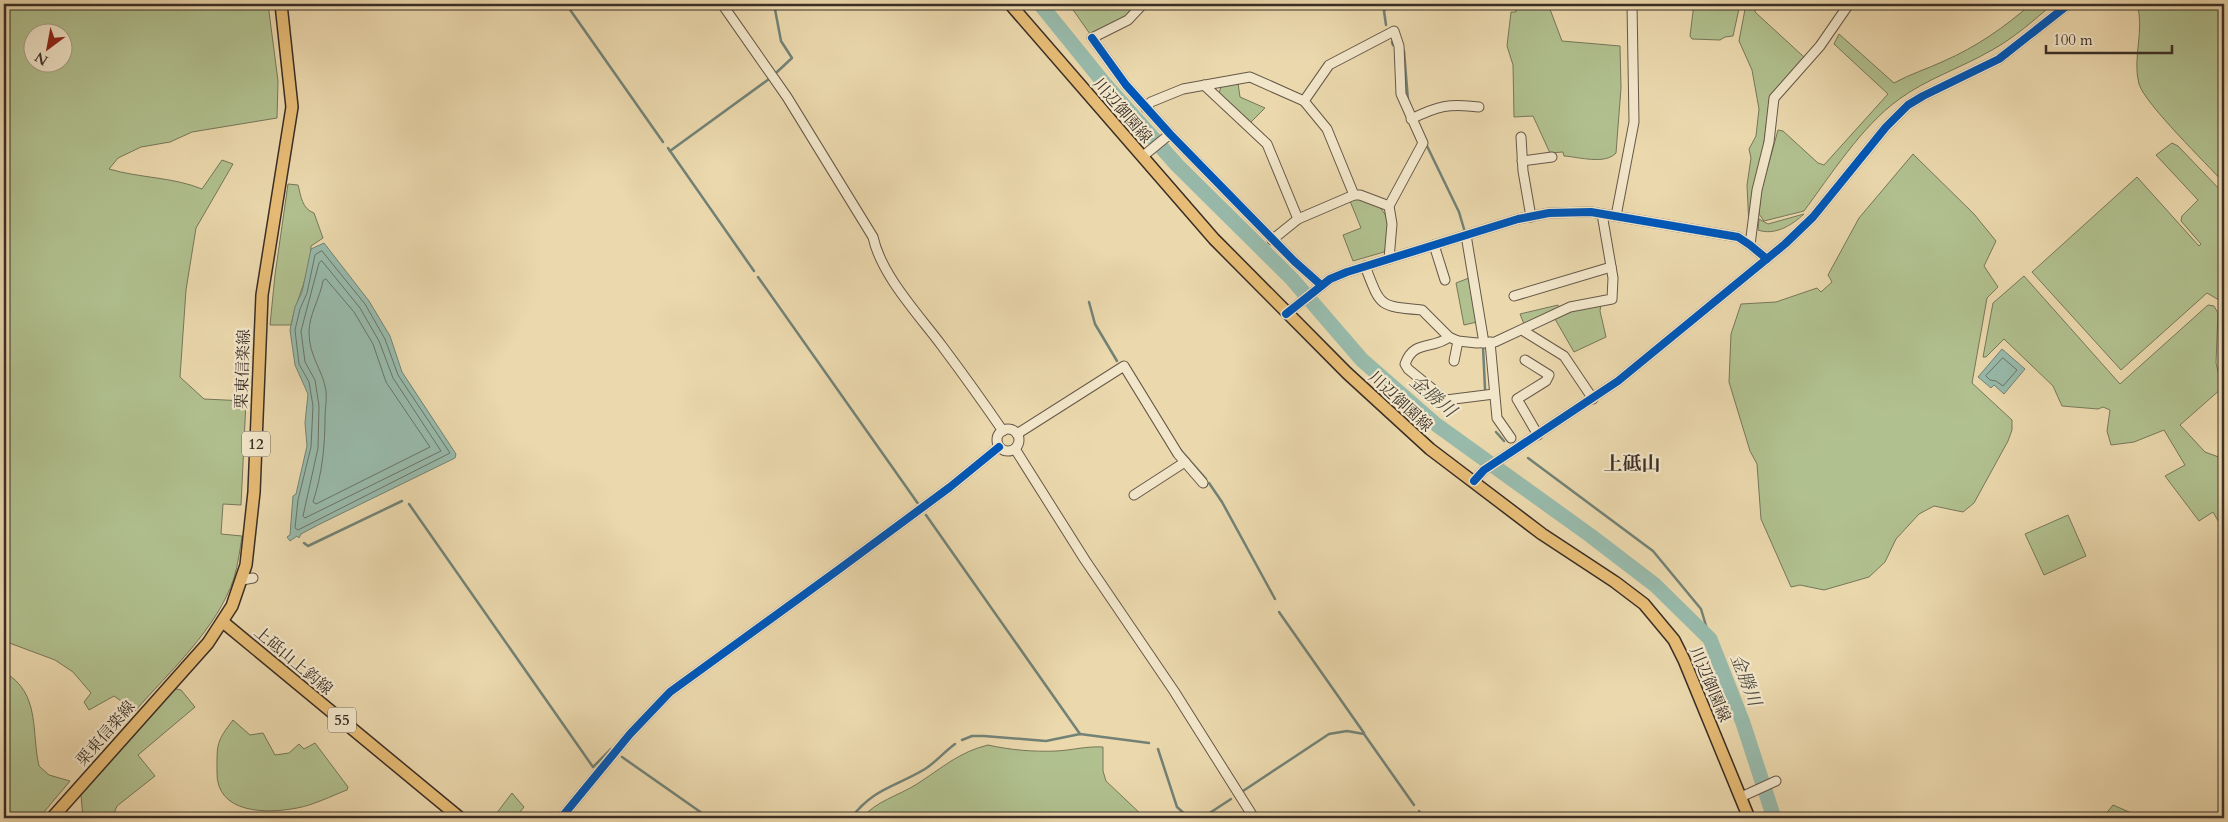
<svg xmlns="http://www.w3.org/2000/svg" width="2228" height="822" font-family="Cardo,'Noto Serif JP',serif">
<rect width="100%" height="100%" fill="#ebd8ad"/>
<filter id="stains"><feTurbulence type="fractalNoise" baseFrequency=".004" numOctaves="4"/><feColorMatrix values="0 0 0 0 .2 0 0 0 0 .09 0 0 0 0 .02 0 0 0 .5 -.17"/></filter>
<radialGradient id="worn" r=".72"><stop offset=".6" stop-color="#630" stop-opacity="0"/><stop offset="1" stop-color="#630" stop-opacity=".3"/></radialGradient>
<!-- green -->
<g fill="#b1c08f" stroke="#76775a" fill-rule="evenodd">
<path d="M4,4H268L278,81L277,118L192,132L170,142L141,147L118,158L109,169C139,178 173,177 202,189L222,160L233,164L196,228L186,290L180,377L204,399L246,401L241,505L223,504L221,534L242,536C240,550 238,564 234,578C217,629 170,671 135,711L114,696L89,710L84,702L91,693L73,672L55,660L4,641ZM32,32H62V62H32Z"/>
<polygon points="1069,4 1139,4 1125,17 1090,34"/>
<path d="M1516,4H1548L1562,41L1620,46L1621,88L1616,153C1605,165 1579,157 1564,156L1563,152L1550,153L1533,116L1514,117L1513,65L1507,46L1511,12H1516Z"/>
<polygon points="1694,4 1740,4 1733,36 1725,37 1720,40 1692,39 1690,36"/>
<polygon points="1746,4 1756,4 1755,12 1804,57 1770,96 1763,150 1749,227 1747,185 1751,158 1749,149 1756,136 1759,109 1752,70 1739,41"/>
<path d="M2031,4H2053C2034,20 2014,38 1992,50C1961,68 1926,79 1898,100C1862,126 1830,176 1804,211L1764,221L1759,214L1761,192L1778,130L1783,131L1818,163L1824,165L1888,94L1834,44L1839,34L1894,83C1910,74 1927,69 1944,61C1976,47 2005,27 2031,4Z"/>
<path d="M2137,4H2224V183C2207,164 2145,104 2139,84C2132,58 2145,30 2137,4Z"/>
<polygon points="1238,83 1240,97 1265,108 1250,123 1219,94 1221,86"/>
<polygon points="2172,143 2178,146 2224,194 2224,303 2207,293 2121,370 2032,272 2137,177 2199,246 2201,244 2181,221 2182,216 2198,200 2156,155"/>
<polygon points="1913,154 1974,214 1996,241 1984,266 1998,287 1987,298 1972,383 2012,420 2012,430 2008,441 1974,503 1963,512 1934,506 1919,514 1896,539 1885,562 1869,577 1824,590 1800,585 1791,587 1761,519 1757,464 1750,451 1729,382 1731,334 1741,304 1776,302 1817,288 1821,292 1832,282 1828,275 1859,218"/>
<path d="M288,184L298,185C301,196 302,209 314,213L323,238L311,246C311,273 296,299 291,325H270L275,275Z"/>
<path d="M1354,199C1386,199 1396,225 1384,252L1353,261L1343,235L1361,228L1350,201Z"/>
<path d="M1804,214C1792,225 1775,236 1758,230L1759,219L1768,224Z"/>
<polygon points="2024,276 2120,384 2208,305 2214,306 2218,313 2216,363 2222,388 2180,425 2205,452 2224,459 2224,531 2213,512 2199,521 2165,476 2185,465 2164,430 2134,442 2111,445 2107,431 2110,410 2103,407 2098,409 2062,406 2053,386 2004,339 1986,357 1983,357 1993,303"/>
<polygon points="1469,278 1477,322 1464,325 1456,283"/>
<polygon points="1601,304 1600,311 1606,337 1574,352 1555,319 1566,312"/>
<polygon points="1558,305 1559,307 1524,324 1520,314"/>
<polygon points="2068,515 2086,556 2044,575 2025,534"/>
<path d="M4,672C41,693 31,732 39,766L49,775L70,781L39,818H4Z"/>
<polygon points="177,689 181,690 195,707 138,755 155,776 117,806 112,818 83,818 81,795 171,691"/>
<path d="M233,720L250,735L263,733L275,755L289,753L299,744L304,749L315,743L348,787L347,790C331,796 314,805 297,808C267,814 216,814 217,772C217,744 216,742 233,720Z"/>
<path d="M988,745C1010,750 1034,752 1057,751C1073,750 1087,746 1103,747V771L1106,781L1145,818H862C876,801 898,796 917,784C942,768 959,752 988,745Z"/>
<polygon points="512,793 524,807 515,818 493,818"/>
<polygon points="2113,805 2143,818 2098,818 2104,816"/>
</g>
<!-- water -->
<g fill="#98baab" stroke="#728276">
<polygon points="324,243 369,301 390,336 402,372 456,454 455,458 318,525 301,534 299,538 297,536 290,541 287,537 290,535 293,496 296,494 307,446 305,423 308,394 295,365 290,330 295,307 302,292 311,249"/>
<polygon points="2002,349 2025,369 2004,394 1994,385 1991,388 1978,377"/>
</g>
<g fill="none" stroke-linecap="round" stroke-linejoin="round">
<!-- shore -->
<g stroke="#697468" stroke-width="1">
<polygon points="322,251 365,304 385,339 398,375 450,453 298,530 295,528 298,500 311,447 313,406 309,382 299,364 295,330 300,309 307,293 315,255"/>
<polygon points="322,261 360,308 379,341 393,378 441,451 305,518 303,516 318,448 319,406 315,380 305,362 301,331 319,263"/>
<path d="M326,279L354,312L373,344L386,382L430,447L316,504L313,502C322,474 325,447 325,418C325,409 327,400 326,391C323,370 309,357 309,332C309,315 320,298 323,281Z"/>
<polygon points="2003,358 2017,370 2003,386 1996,381 1990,380 1986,376"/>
</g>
<!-- stream -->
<g stroke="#728276" stroke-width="2.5">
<polyline points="566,4 663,142"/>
<polyline points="774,4 781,41 792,58 777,72"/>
<polyline points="1386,25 1384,11 1389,4"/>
<polyline points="1392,42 1393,45"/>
<polyline points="1404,51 1408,100"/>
<polyline points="1427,146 1459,212 1464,229"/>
<polyline points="668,148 754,271"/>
<polyline points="670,151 769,79"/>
<polyline points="758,277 919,505"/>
<polyline points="1089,302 1095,324 1117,361"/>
<polyline points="1483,347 1485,389"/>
<polyline points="1496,432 1504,441"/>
<polyline points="1178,447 1206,479"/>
<polyline points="1528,458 1653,551 1701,609 1710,639"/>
<polyline points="1209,483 1222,502 1275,599"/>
<polyline points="409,504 593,767 611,749"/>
<polyline points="926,515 1080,734"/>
<polyline points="304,543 308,546 402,501"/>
<polyline points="1279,612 1364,733"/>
<polyline points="962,740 972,736 984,736 1046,741 1080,734 1149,743"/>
<polyline points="1158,749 1177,807 1189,818"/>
<polyline points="622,757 709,818"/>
<polyline points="1243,791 1329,734 1347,731 1364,734 1414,805"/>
<polyline points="1419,811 1423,818"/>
<path d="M851,818C874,788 895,787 925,769C936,762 944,752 955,744"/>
<polyline points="1202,818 1231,799"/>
</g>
<!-- river -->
<polyline stroke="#98baab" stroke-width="15" points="1040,4 1104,83 1177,165 1292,279 1362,360 1434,423 1591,536 1655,585 1710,639 1743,723 1774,818"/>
<defs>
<g id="minor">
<path d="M722,4L787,97L873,237C881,275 919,315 942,346C963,374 983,402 1003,431"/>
<polyline points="1143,4 1128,20 1092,38 1126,85 1170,134 1294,261 1321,285"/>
<polyline points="1204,85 1267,144 1298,219"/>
<polyline points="1304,101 1329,65 1394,31 1399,46 1401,94 1423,143 1389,206 1392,224 1389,259"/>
<polyline points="1146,108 1151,102 1183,89 1250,77 1304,101 1327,129 1354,195"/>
<path d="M1411,119C1438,106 1449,103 1479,107"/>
<polyline points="1521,137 1523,171 1531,217"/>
<polyline points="1142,157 1170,134"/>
<polyline points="1522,161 1552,157"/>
<polyline points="1616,216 1634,122 1632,4"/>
<polyline points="1466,235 1484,343"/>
<polyline points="1272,240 1298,219 1354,195 1360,195 1389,206"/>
<polyline points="1434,245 1445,280"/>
<polyline points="1750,245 1757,190 1769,142 1774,98 1820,46 1849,4"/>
<path d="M1365,266C1381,307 1378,306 1422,310L1449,337L1458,341L1477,343L1495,342L1570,307L1612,299L1613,278L1602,214"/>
<polyline points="1514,296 1611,267"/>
<polyline points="1286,314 1330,279 1347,272 1518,219 1549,213 1591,212 1738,237 1750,245 1767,259"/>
<polyline points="1522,330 1564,356 1593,399"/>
<path d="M1449,337C1433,350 1414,339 1405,364L1408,369L1446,400L1494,394"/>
<polyline points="1490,342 1497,418 1511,438"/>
<polyline points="1525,360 1549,375 1546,381 1517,399 1538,435"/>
<polyline points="1454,361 1458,341"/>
<circle cx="1008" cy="440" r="11"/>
<polyline points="1017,434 1124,366 1178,454 1203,483"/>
<polyline points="1015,449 1085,560 1174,691 1254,818"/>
<polyline points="1474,481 1484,470 1618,381 1785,244 1813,217 1886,127 1908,105 1923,96 1999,59 2069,4"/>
<polyline points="1134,495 1185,462"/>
<polyline points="242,580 253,578"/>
<polyline points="1741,797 1776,781"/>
<polyline points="561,818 630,734 670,692 838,570 950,487 999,447"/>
</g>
<g id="major">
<polyline points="1010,4 1214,239 1347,373 1430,449 1542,534 1615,582 1644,604 1674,640 1684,660 1749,818"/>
<polyline points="223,622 460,818"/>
<polyline points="52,818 208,643 232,606 246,565 254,492 262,295 292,107 281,4"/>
</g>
</defs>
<!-- minor casing -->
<use href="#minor" stroke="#665848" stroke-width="11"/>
<!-- major casing -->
<use href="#major" stroke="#3a2e26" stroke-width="14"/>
<!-- minor -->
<use href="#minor" stroke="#f2e6ca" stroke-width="9"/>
<!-- major -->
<use href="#major" stroke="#e6bc76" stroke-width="11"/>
<defs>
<g id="cycleway">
<polyline points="1092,38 1126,85 1170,134 1294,261 1321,285"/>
<polyline points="1286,314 1330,279 1347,272 1518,219 1549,213 1591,212 1738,237 1750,245 1767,259"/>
<polyline points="1474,481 1484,470 1618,381 1785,244 1813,217 1886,127 1908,105 1923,96 1999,59 2069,4"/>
<polyline points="561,818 630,734 670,692 838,570 950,487 999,447"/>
</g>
</defs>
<!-- cycleway casing -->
<use href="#cycleway" stroke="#f2e6ca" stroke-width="11"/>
<!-- cycleway -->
<use href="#cycleway" stroke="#0057b8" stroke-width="8"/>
</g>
<g text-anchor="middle" stroke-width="4.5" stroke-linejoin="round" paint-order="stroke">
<!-- shield labels -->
<g fill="#f2e6ca" stroke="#716557" stroke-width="1">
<rect x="242" y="431.5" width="28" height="25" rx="4"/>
<rect x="328" y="707.5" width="28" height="25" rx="4"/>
</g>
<g font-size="15" font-weight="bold" fill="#3a2e26">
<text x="256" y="449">12</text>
<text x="342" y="725">55</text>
</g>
<!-- street labels -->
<g font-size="16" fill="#3a2e26" stroke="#f2e6ca">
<text transform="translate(1123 110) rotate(49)" y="6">川辺御園線</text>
<text transform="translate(242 369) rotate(-88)" y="6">栗東信楽線</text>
<text transform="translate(1401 401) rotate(43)" y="6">川辺御園線</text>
<text transform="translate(294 660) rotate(40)" y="6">上砥山上鈎線</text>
<text transform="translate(1711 684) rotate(67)" y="6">川辺御園線</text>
<text transform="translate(105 733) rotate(-49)" y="6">栗東信楽線</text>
</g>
<!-- water labels -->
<g font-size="18" font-style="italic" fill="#4d4a41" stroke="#f2e6ca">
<text transform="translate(1433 396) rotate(40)" y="6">金勝川</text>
<text transform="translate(1746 680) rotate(69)" y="6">金勝川</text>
</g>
<!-- quarter labels -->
<g font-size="19" font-weight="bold" fill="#3a2e26" stroke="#f2e6ca">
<text x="1632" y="470">上砥山</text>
</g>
</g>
<!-- margin -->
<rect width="2228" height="822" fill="none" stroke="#ebd8ad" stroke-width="20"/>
<rect x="5" y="5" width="2218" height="812" fill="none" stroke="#3a2e26" stroke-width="2.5"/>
<rect x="10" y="10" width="2208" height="802" fill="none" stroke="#3a2e26"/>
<!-- north arrow -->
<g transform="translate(48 48) rotate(212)"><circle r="24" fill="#f2e6ca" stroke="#a89c88"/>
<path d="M0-4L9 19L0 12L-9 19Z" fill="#8f2418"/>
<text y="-8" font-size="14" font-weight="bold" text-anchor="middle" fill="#3a2e26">N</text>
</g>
<!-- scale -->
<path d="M2046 45v8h126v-8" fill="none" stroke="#3a2e26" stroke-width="2.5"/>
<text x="2053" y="45" font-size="15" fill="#3a2e26" stroke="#f2e6ca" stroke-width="4" paint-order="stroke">100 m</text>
<rect width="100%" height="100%" filter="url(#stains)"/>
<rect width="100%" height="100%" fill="url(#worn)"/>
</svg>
